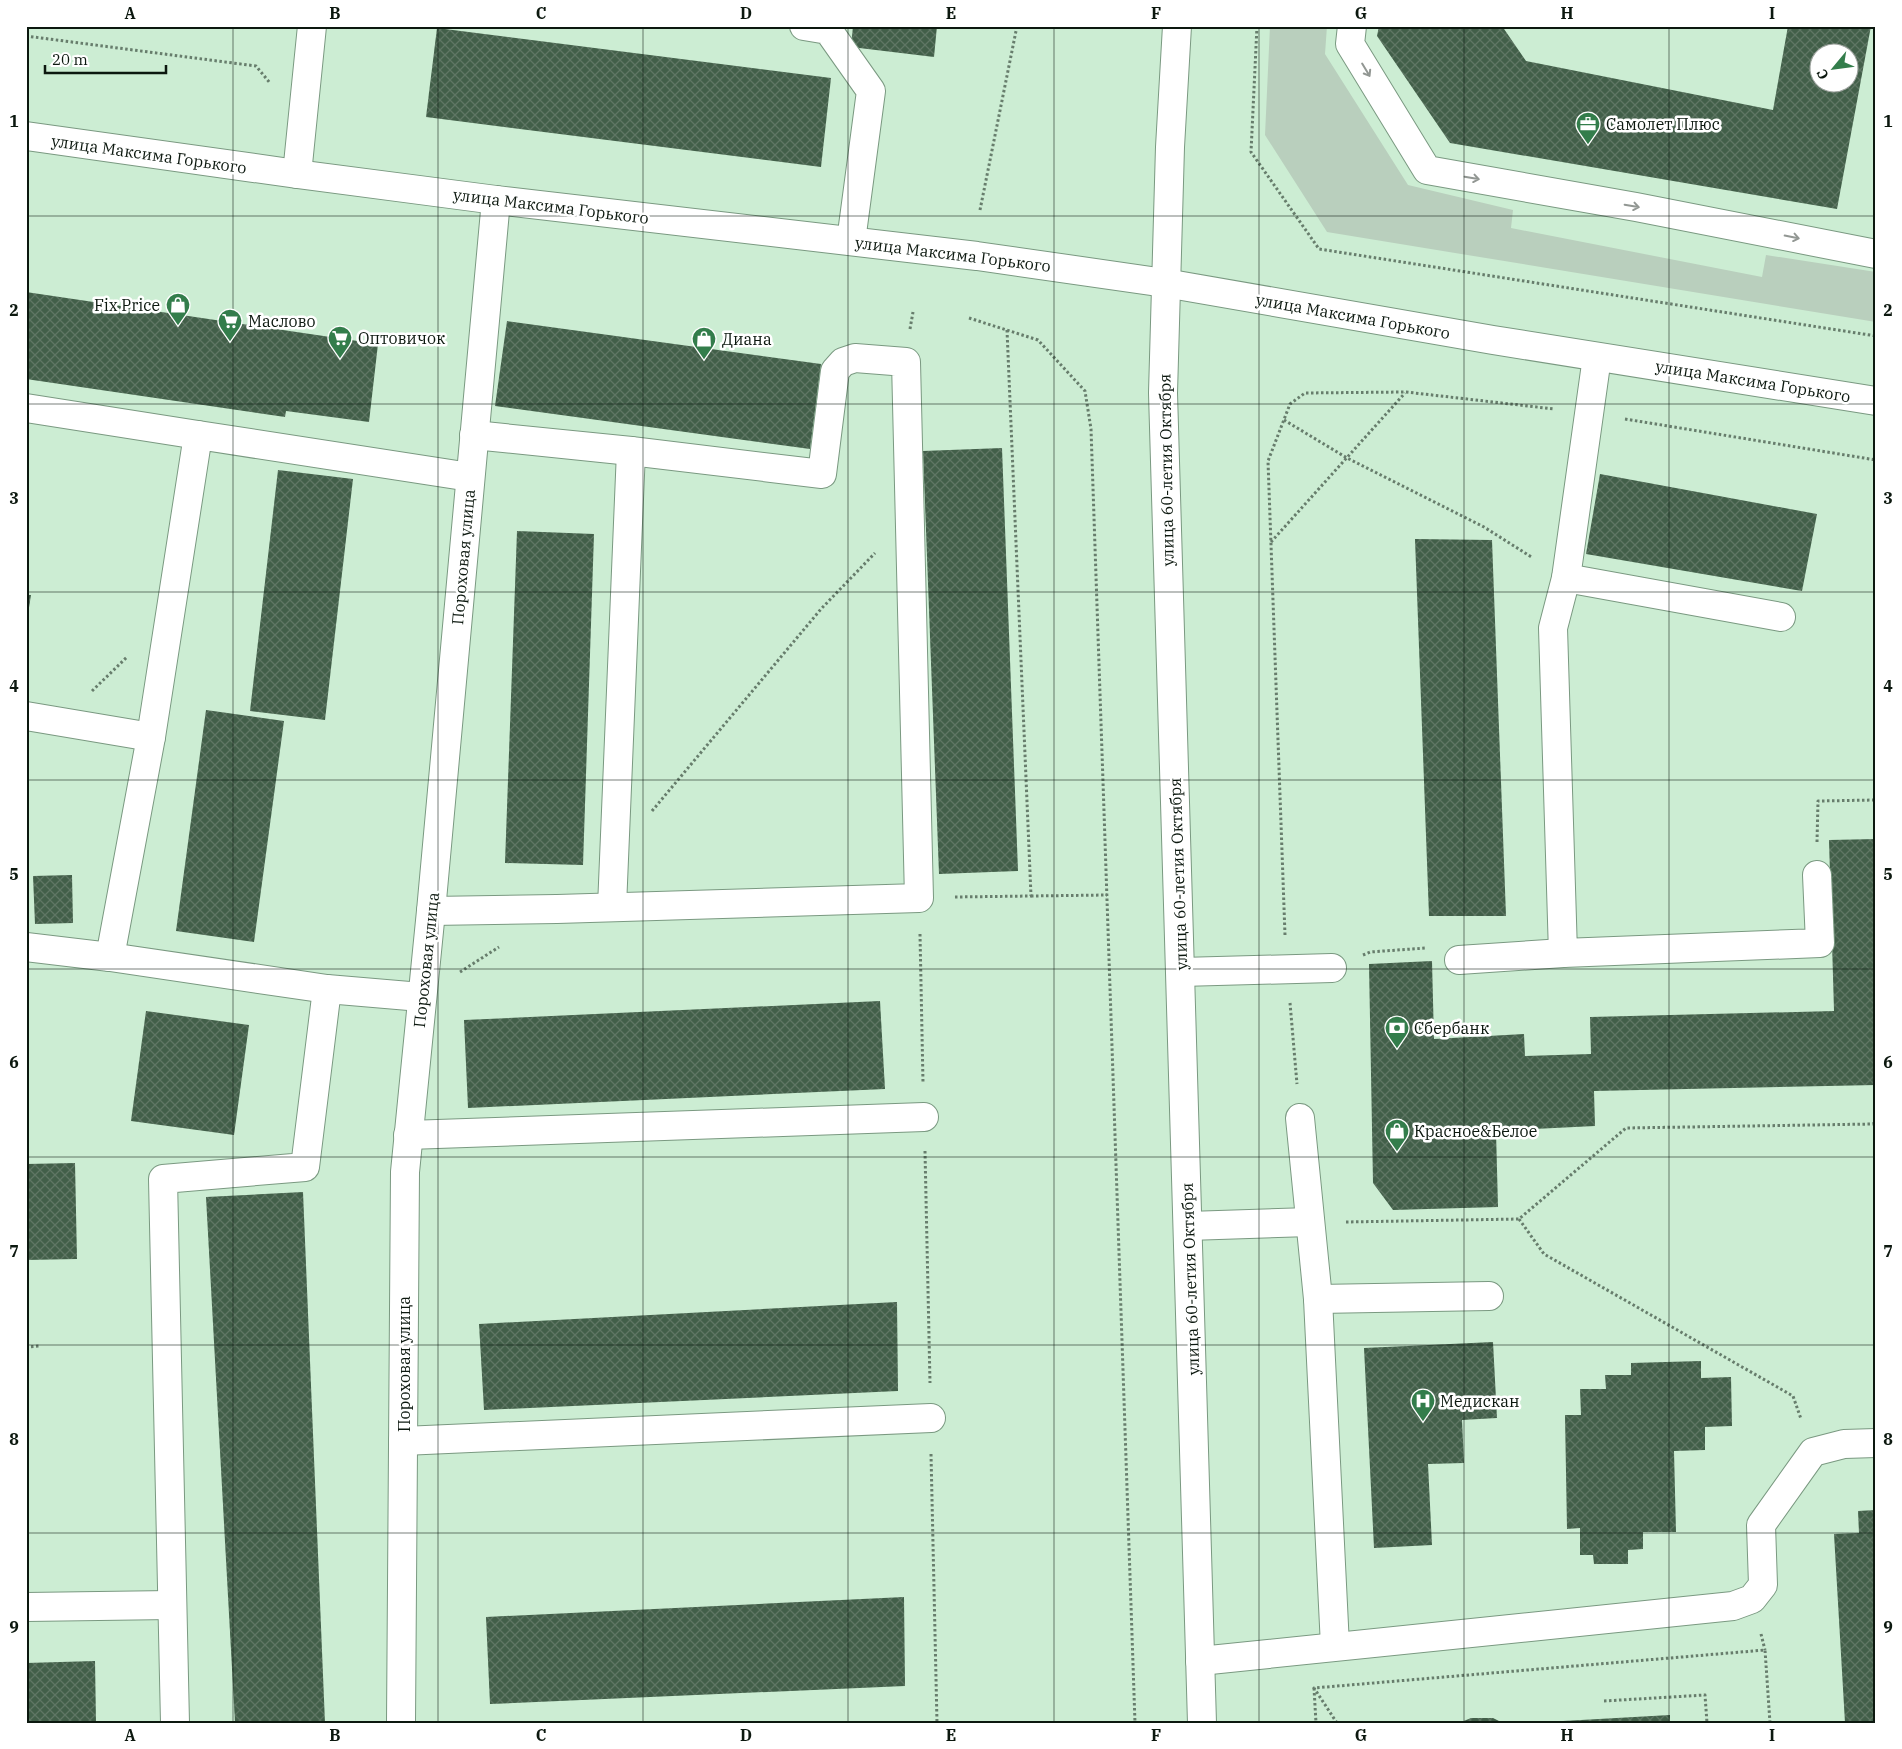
<svg xmlns="http://www.w3.org/2000/svg" width="1902" height="1749" font-family="'IBM Plex Serif',serif">
<defs>
<pattern id="building-cross-hatch" width="8" height="8" patternUnits="userSpaceOnUse" patternTransform="scale(1.25)"><rect width="8" height="8" fill="#425f49"/><path d="M0 0l8 8M0 8l8-8" fill="none" stroke="#5f7664"/></pattern>
</defs>
<rect width="100%" height="100%" fill="#ccedd3"/>
<!-- green -->
<g fill="#b9cfbd">
<polygon points="1270,26 1327,26 1325,54 1408,185 1513,210 1511,228 1762,277 1766,255 1876,272 1876,322 1327,232 1265,135"/>
<polygon points="26,1384 29,1509 26,1509"/>
</g>
<!-- building -->
<g fill="url(#building-cross-hatch)" fill-rule="evenodd">
<polygon points="853,26 937,26 934,57 851,47"/>
<path d="M1379,26H1502L1526,61L1773,110L1788,26H1871L1837,209L1450,143L1377,36ZM1820,52H1850V82H1820Z"/>
<polygon points="437,28 831,78 821,167 426,117"/>
<polygon points="26,292 378,344 369,422 286,411 285,417 26,379"/>
<polygon points="507,321 821,364 810,449 495,406"/>
<polygon points="1002,448 1018,871 939,874 923,451"/>
<polygon points="278,470 353,479 325,720 250,711"/>
<polygon points="1600,474 1817,514 1802,591 1586,554"/>
<polygon points="517,531 594,534 583,865 505,863"/>
<polygon points="1415,539 1492,540 1506,916 1429,916"/>
<polygon points="26,595 31,595 27,620 26,619"/>
<polygon points="206,710 284,721 254,942 176,931"/>
<polygon points="1876,839 1876,1085 1594,1091 1595,1126 1496,1131 1498,1207 1393,1210 1373,1183 1369,964 1432,961 1434,1039 1524,1034 1525,1056 1591,1054 1590,1017 1834,1011 1829,840"/>
<polygon points="72,875 73,923 35,924 33,876"/>
<polygon points="880,1001 885,1089 468,1108 464,1020"/>
<polygon points="146,1011 249,1025 234,1135 131,1121"/>
<polygon points="75,1163 77,1259 26,1260 26,1164"/>
<polygon points="303,1192 325,1723 235,1723 206,1197"/>
<polygon points="897,1302 898,1391 484,1410 479,1324"/>
<polygon points="1493,1342 1497,1418 1462,1420 1464,1463 1428,1464 1432,1545 1374,1548 1364,1348"/>
<polygon points="1701,1361 1701,1378 1731,1377 1732,1426 1705,1427 1705,1450 1674,1451 1676,1532 1643,1532 1643,1549 1628,1550 1628,1564 1594,1564 1593,1555 1580,1555 1580,1528 1567,1529 1565,1415 1581,1415 1580,1389 1606,1389 1605,1375 1631,1375 1631,1363"/>
<polygon points="1876,1510 1876,1723 1845,1723 1834,1534 1859,1533 1858,1511"/>
<polygon points="904,1597 905,1686 490,1704 486,1617"/>
<polygon points="95,1661 96,1723 26,1723 26,1663"/>
<polygon points="1670,1715 1670,1723 1563,1723 1563,1721"/>
<polygon points="1471,1718 1493,1718 1503,1723 1459,1723"/>
</g>
<g fill="none" stroke-linecap="round" stroke-linejoin="round">
<defs>
<g id="minor">
<polyline points="804,26 828,30 871,91 851,241"/>
<polyline points="1352,26 1350,44 1427,170 1636,207 1876,254"/>
<polyline points="297,174 312,26"/>
<polyline points="1597,357 1566,578 1553,628 1563,953 1820,943 1817,875"/>
<polyline points="26,408 198,435"/>
<polyline points="1566,578 1781,617"/>
<polyline points="26,716 151,737"/>
<polyline points="612,907 631,451"/>
<polyline points="431,911 557,909 919,898 906,362 855,358 843,362 835,371 822,474 631,451 474,435"/>
<polyline points="26,947 110,957 327,989"/>
<polyline points="110,957 151,737 198,435 470,477"/>
<polyline points="1459,960 1563,953"/>
<polyline points="1181,972 1332,968"/>
<polyline points="1300,1118 1318,1299 1335,1646"/>
<polyline points="408,1135 924,1117"/>
<polyline points="1188,1226 1310,1222"/>
<polyline points="1318,1299 1489,1296"/>
<polyline points="403,1441 931,1418"/>
<polyline points="26,1607 171,1605"/>
<polyline points="1200,1661 1733,1606 1752,1599 1763,1585 1761,1525 1813,1452 1844,1444 1876,1443"/>
<polyline points="175,1723 163,1179 305,1167 327,989 421,997"/>
<polyline points="401,1723 405,1172 431,911 496,200"/>
</g>
<g id="major">
<polyline points="1177,26 1170,147 1163,393 1202,1723"/>
<polyline points="26,136 297,174 496,200 977,256 1165,283 1493,340 1876,401"/>
</g>
</defs>
<!-- minor casing -->
<use href="#minor" stroke="#7a9981" stroke-width="30"/>
<!-- major casing -->
<use href="#major" stroke="#7a9981" stroke-width="30"/>
<!-- path -->
<g stroke="#677d6c" stroke-width="3" stroke-dasharray="2.5 2.5" stroke-linecap="butt">
<polyline points="1257,26 1251,152 1319,249 1876,336"/>
<polyline points="26,36 256,66 270,83"/>
<polyline points="980,210 1017,26"/>
<polyline points="969,318 1038,340 1085,391 1091,429 1135,1723"/>
<polyline points="910,329 913,312"/>
<polyline points="1625,419 1876,460"/>
<polyline points="1284,420 1347,458 1484,527 1533,558"/>
<polyline points="1271,542 1405,393"/>
<polyline points="92,691 127,657"/>
<polyline points="652,811 821,609 875,553"/>
<polyline points="1817,842 1818,801 1876,800"/>
<polyline points="1031,896 1107,895"/>
<polyline points="955,897 1031,896 1007,330"/>
<polyline points="920,934 923,1083"/>
<polyline points="1285,935 1268,461 1290,404 1305,393 1406,392 1554,409"/>
<polyline points="1363,955 1370,952 1426,948"/>
<polyline points="460,972 499,947"/>
<polyline points="1290,1003 1297,1084"/>
<polyline points="925,1151 930,1383"/>
<polyline points="1519,1219 1544,1254 1793,1396 1801,1419"/>
<polyline points="1346,1222 1519,1219 1626,1128 1873,1124 1876,1121"/>
<polyline points="26,1347 40,1346"/>
<polyline points="931,1454 937,1723"/>
<polyline points="1761,1634 1765,1650"/>
<polyline points="1314,1688 1316,1723"/>
<polyline points="1604,1701 1705,1695 1707,1723"/>
<polyline points="1337,1723 1314,1688 1765,1650 1770,1723"/>
</g>
<!-- minor -->
<use href="#minor" stroke="#fff" stroke-width="28"/>
<!-- major -->
<use href="#major" stroke="#fff" stroke-width="28"/>
</g>
<!-- one-way arrows -->
<defs><path id="oneway-shaft" d="M-6 0H5M1.5-3L5.5 0L1.5 3" fill="none" stroke-width="1.6" stroke-linecap="round" stroke-linejoin="round" transform="scale(1.25)"/></defs>
<g stroke="#929793">
<use href="#oneway-shaft" transform="translate(1366 70) rotate(59)"/>
<use href="#oneway-shaft" transform="translate(1472 178) rotate(10)"/>
<use href="#oneway-shaft" transform="translate(1632 206) rotate(10)"/>
<use href="#oneway-shaft" transform="translate(1792 237) rotate(11)"/>
</g>
<!-- grid -->
<path fill="none" stroke="#0c180f" stroke-width="1" stroke-opacity="0.55" d="M233,26V1723M438,26V1723M643,26V1723M848,26V1723M1054,26V1723M1259,26V1723M1464,26V1723M1669,26V1723M26,216H1876M26,404H1876M26,592H1876M26,780H1876M26,969H1876M26,1157H1876M26,1345H1876M26,1533H1876"/>
<!-- icons -->
<defs>
<symbol id="office-pin" viewBox="-11 -11 22 30"><path d="M0 17L-7.5 6A9.5 9.5 0 1 1 7.5 6Z" fill="#337d4b" stroke="#fff"/><path d="M-6-3h4V-5.5h4V-3h4V5H-6ZM-1-4.5V-3h2v-1.5ZM-6 0V1H6V0Z" fill="#fff"/></symbol>
<symbol id="shop-pin" viewBox="-11 -11 22 30"><path d="M0 17L-7.5 6A9.5 9.5 0 1 1 7.5 6Z" fill="#337d4b" stroke="#fff"/><path d="M-5-2.5h2.3a2.7 3.5 0 0 1 5.4 0H5L5.5 6h-11ZM-1.5-2.5h3a1.5 2.3 0 0 0-3 0Z" fill="#fff"/></symbol>
<symbol id="supermarket-pin" viewBox="-11 -11 22 30"><path d="M0 17L-7.5 6A9.5 9.5 0 1 1 7.5 6Z" fill="#337d4b" stroke="#fff"/><path d="M-6-5.5h2.5l.6 2H6L4.5 2H-2.5L-4.4-4H-6ZM-1.5 3.2a1.3 1.3 0 1 0 .1 0ZM3 3.2a1.3 1.3 0 1 0 .1 0Z" fill="#fff"/></symbol>
<symbol id="bank-pin" viewBox="-11 -11 22 30"><path d="M0 17L-7.5 6A9.5 9.5 0 1 1 7.5 6Z" fill="#337d4b" stroke="#fff"/><path d="M-6-4H6V4H-6ZM0-2.3a2.3 2.3 0 1 0 0 4.6a2.3 2.3 0 1 0 0-4.6Z" fill="#fff"/></symbol>
<symbol id="hospital-pin" viewBox="-11 -11 22 30"><path d="M0 17L-7.5 6A9.5 9.5 0 1 1 7.5 6Z" fill="#337d4b" stroke="#fff"/><path d="M-5-5h3v3.5h4V-5h3V5h-3V1.5h-4V5h-3Z" fill="#fff"/></symbol>
</defs>
<g fill-rule="evenodd">
<use href="#office-pin" x="1574" y="110" width="28" height="38"/>
<use href="#shop-pin" x="164" y="291" width="28" height="38"/>
<use href="#supermarket-pin" x="216" y="307" width="28" height="38"/>
<use href="#supermarket-pin" x="326" y="324" width="28" height="38"/>
<use href="#shop-pin" x="690" y="325" width="28" height="38"/>
<use href="#bank-pin" x="1383" y="1014" width="28" height="38"/>
<use href="#shop-pin" x="1383" y="1117" width="28" height="38"/>
<use href="#hospital-pin" x="1409" y="1387" width="28" height="38"/>
</g>
<g text-anchor="middle" stroke-width="5" stroke-linejoin="round" paint-order="stroke">
<!-- poi labels -->
<g font-size="16" fill="#0c180f" stroke="#fff" text-anchor="start">
<text x="1606" y="130">Самолет Плюс</text>
<text x="160" y="311" text-anchor="end">Fix Price</text>
<text x="248" y="327">Маслово</text>
<text x="358" y="344">Оптовичок</text>
<text x="722" y="345">Диана</text>
<text x="1414" y="1034">Сбербанк</text>
<text x="1414" y="1137">Красное&amp;Белое</text>
<text x="1440" y="1407">Медискан</text>
</g>
<!-- street labels -->
<g font-size="16" fill="#0c180f" stroke="#fff">
<text transform="translate(149 154) rotate(8)" y="6">улица Максима Горького</text>
<text transform="translate(551 206) rotate(7)" y="6">улица Максима Горького</text>
<text transform="translate(953 254) rotate(7)" y="6">улица Максима Горького</text>
<text transform="translate(1353 316) rotate(10)" y="6">улица Максима Горького</text>
<text transform="translate(1753 381) rotate(9)" y="6">улица Максима Горького</text>
<text transform="translate(1166 470) rotate(-91)" y="6">улица 60-летия Октября</text>
<text transform="translate(463 557) rotate(-85)" y="6">Пороховая улица</text>
<text transform="translate(1178 874) rotate(-92)" y="6">улица 60-летия Октября</text>
<text transform="translate(426 960) rotate(-84)" y="6">Пороховая улица</text>
<text transform="translate(1190 1279) rotate(-92)" y="6">улица 60-летия Октября</text>
<text transform="translate(404 1364) rotate(-90)" y="6">Пороховая улица</text>
</g>
</g>
<!-- border -->
<rect width="1902" height="1749" fill="none" stroke="#ffffff" stroke-width="55"/>
<!-- north arrow -->
<g transform="translate(1834 68) rotate(241)"><circle r="24" fill="#ffffff" stroke="#9ea39f"/>
<path d="M0-4L9 19L0 12L-9 19Z" fill="#337d4b"/>
<text y="-8" font-size="14" font-weight="bold" text-anchor="middle" fill="#0c180f">С</text>
</g>
<!-- scale -->
<path d="M45 65v8h121v-8" fill="none" stroke="#0c180f" stroke-width="2.5"/>
<text x="52" y="65" font-size="15" fill="#0c180f" stroke="#ffffff" stroke-width="4" paint-order="stroke">20 m</text>
<rect x="28" y="28" width="1846" height="1694" fill="none" stroke="#0c180f" stroke-width="2"/>
<g font-size="16" text-anchor="middle" font-weight="bold" fill="#0c180f">
<text x="130" y="19">A</text>
<text x="335" y="19">B</text>
<text x="541" y="19">C</text>
<text x="746" y="19">D</text>
<text x="951" y="19">E</text>
<text x="1156" y="19">F</text>
<text x="1361" y="19">G</text>
<text x="1567" y="19">H</text>
<text x="1772" y="19">I</text>
<text x="14" y="127">1</text>
<text x="1888" y="127">1</text>
<text x="14" y="316">2</text>
<text x="1888" y="316">2</text>
<text x="14" y="504">3</text>
<text x="1888" y="504">3</text>
<text x="14" y="692">4</text>
<text x="1888" y="692">4</text>
<text x="14" y="880">5</text>
<text x="1888" y="880">5</text>
<text x="14" y="1068">6</text>
<text x="1888" y="1068">6</text>
<text x="14" y="1257">7</text>
<text x="1888" y="1257">7</text>
<text x="14" y="1445">8</text>
<text x="1888" y="1445">8</text>
<text x="14" y="1633">9</text>
<text x="1888" y="1633">9</text>
<text x="130" y="1741">A</text>
<text x="335" y="1741">B</text>
<text x="541" y="1741">C</text>
<text x="746" y="1741">D</text>
<text x="951" y="1741">E</text>
<text x="1156" y="1741">F</text>
<text x="1361" y="1741">G</text>
<text x="1567" y="1741">H</text>
<text x="1772" y="1741">I</text>
</g>
</svg>
